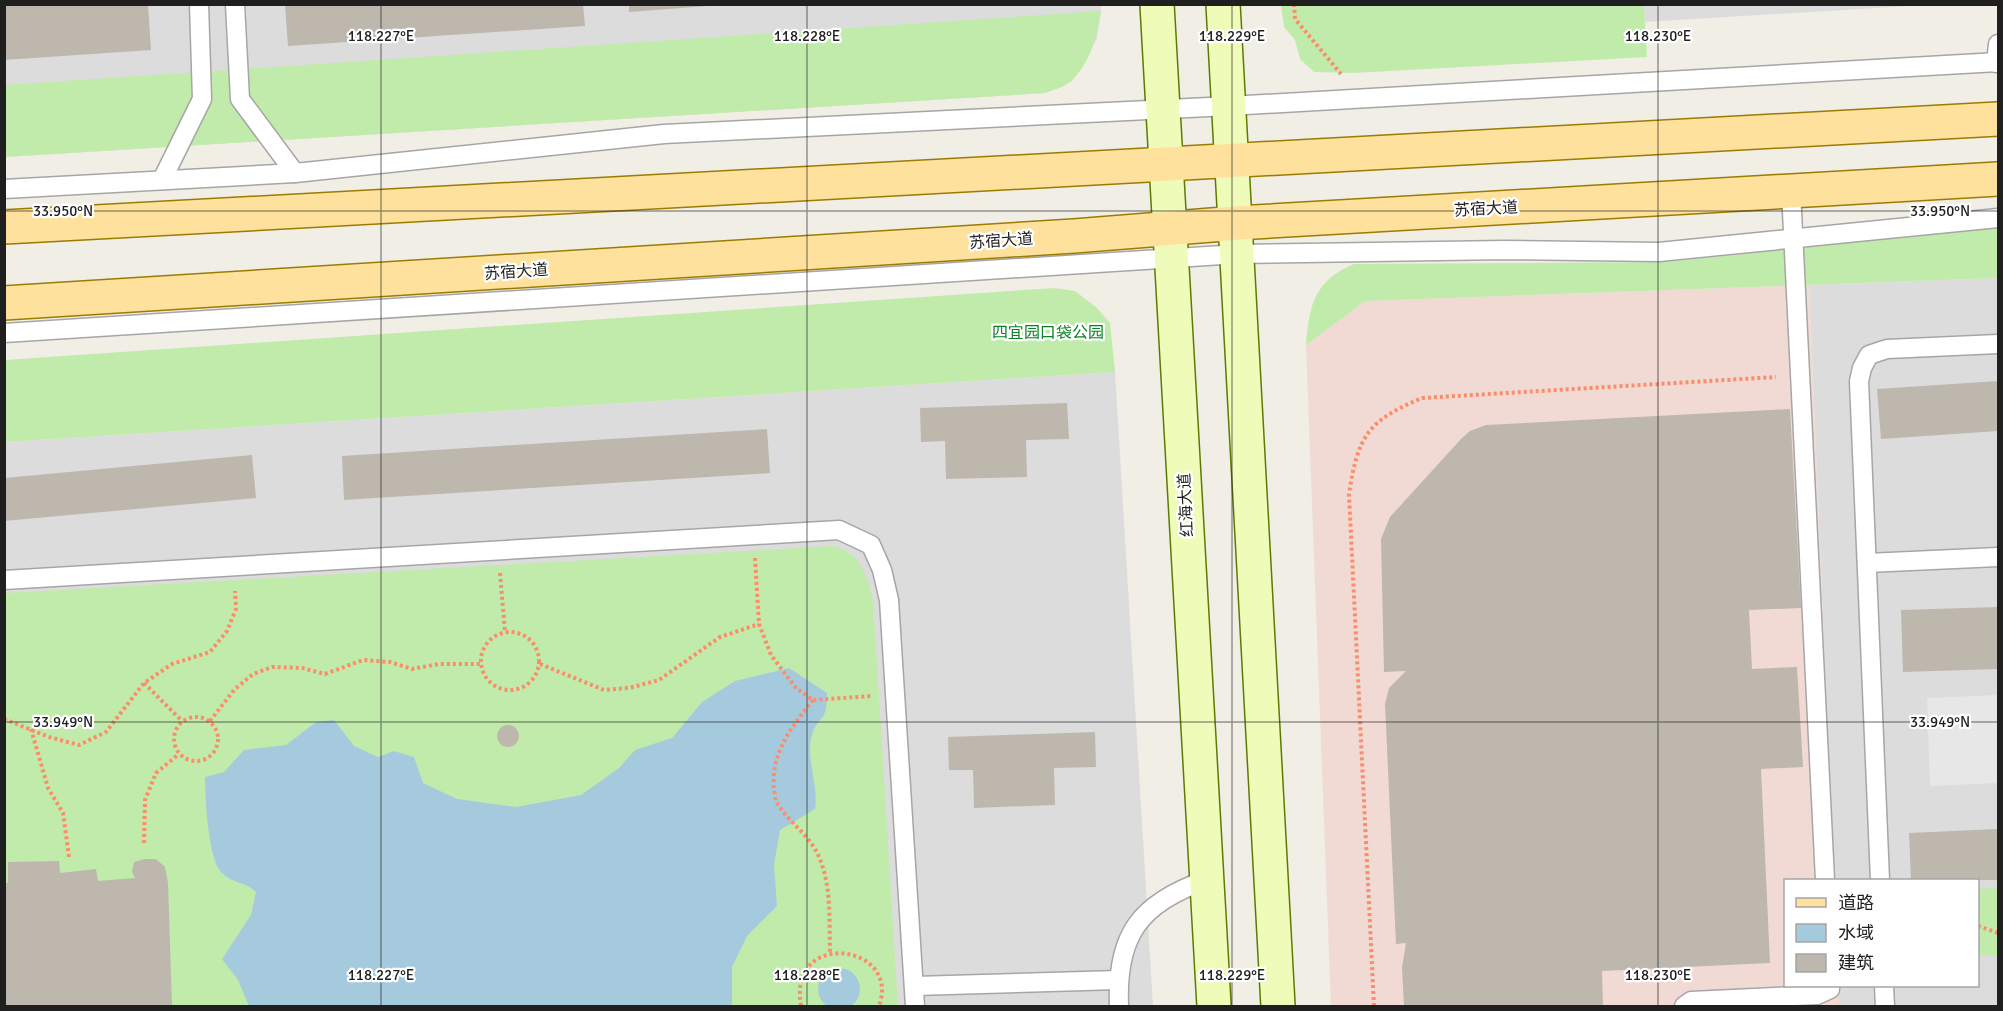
<svg xmlns="http://www.w3.org/2000/svg" width="2003" height="1011" font-family="Signika,'Noto Sans SC',sans-serif">
<rect width="100%" height="100%" fill="#f0eee5"/>
<!-- residential -->
<g fill="#dddcdc">
<polygon points="5,5 1101,5 1101,11 1097,38 1085,62 1071,82 1045,93 5,157"/>
<polygon points="1644,5 1644,4 1925,5 1645,22"/>
<polygon points="1998,278 1998,1006 1839,1006 1839,986 1978,986 1978,880 1834,880 1809,285"/>
<polygon points="1115,372 1153,1006 5,1006 5,442"/>
</g>
<!-- commercial -->
<polygon fill="#f1dad4" points="1809,285 1834,880 1786,880 1786,986 1839,986 1839,1006 1331,1006 1306,345 1365,301"/>
<!-- grass -->
<g fill="#c1ebab">
<polygon points="1281,5 1644,5 1647,57 1353,73 1314,72 1300,59 1295,40 1284,27"/>
<path d="M1101,11C1097,35 1090,64 1071,81C1065,87 1053,90 1045,93L5,157V85Z"/>
<path d="M1998,227V278L1365,301L1306,345C1309,305 1315,280 1354,264L1665,262Z"/>
<polygon points="1054,288 1075,291 1097,308 1110,323 1115,372 5,442 5,360"/>
<path d="M816,547C822,547 834,545 840,548C861,556 869,580 873,599L898,1006H5V593Z"/>
<polygon points="1998,888 1998,955 1978,956 1978,889"/>
</g>
<!-- parking -->
<polygon fill="#e7e7e7" points="1998,695 1998,783 1930,786 1927,698"/>
<!-- water -->
<g fill="#a5cade">
<path d="M789,668L827,693C827,725 819,713 812,735C805,756 819,786 815,809L780,830L774,865L777,906L747,936L732,967V1006H249L238,980L222,959L251,915L256,892C245,881 232,884 221,872C208,859 205,796 205,777L224,772L244,750L286,745L316,722L334,720L354,746L378,757L394,751L414,757L423,783L457,799L516,807L581,795L619,768L635,750L672,738L702,702L735,681Z"/>
<circle cx="839" cy="989" r="21"/>
</g>
<!-- building -->
<g fill="#bdb7ae">
<polygon points="4,4 148,4 151,50 4,60"/>
<polygon points="285,5 583,5 585,26 288,46"/>
<polygon points="629,5 708,5 708,6 629,12"/>
<polygon points="1998,381 1998,431 1881,439 1877,389"/>
<polygon points="1067,403 1069,439 1026,440 1027,477 946,479 945,441 921,442 920,408"/>
<polygon points="1790,409 1801,608 1749,610 1752,669 1797,667 1803,767 1761,769 1770,963 1602,971 1603,1006 1404,1006 1402,968 1406,943 1396,944 1385,704 1389,688 1406,671 1384,672 1381,539 1390,517 1461,439 1470,431 1486,425"/>
<polygon points="767,429 770,473 344,500 342,456"/>
<polygon points="252,455 256,498 4,521 4,478"/>
<polygon points="1998,607 1998,669 1903,672 1901,610"/>
<circle cx="508" cy="736" r="11"/>
<polygon points="1095,732 1096,767 1054,768 1055,805 974,808 973,770 949,770 948,737"/>
<polygon points="1998,829 1998,880 1911,880 1909,833"/>
<polygon points="145,859 156,859 165,867 168,883 172,1006 4,1006 4,883 8,883 8,862 59,861 60,873 96,869 98,881 135,878 132,872 134,862"/>
</g>
<g fill="none" stroke-linecap="round" stroke-linejoin="round">
<defs>
<g id="lane">
<polyline points="235,4 240,99 295,173"/>
<polyline points="1996,63 1998,44"/>
<polyline points="162,180 202,99 199,4"/>
<polyline points="4,189 295,173 664,134 1229,106 1998,62"/>
<polyline points="1791,191 1825,880"/>
<polyline points="4,333 1238,254 1506,250 1659,252 1998,218"/>
<polyline points="1867,563 1998,557"/>
<polyline points="4,580 839,530 871,545 882,570 889,600 915,1006"/>
<polyline points="1880,880 1859,381 1862,368 1869,355 1887,349 1998,344"/>
<polyline points="914,986 1118,980"/>
<polyline points="1884,986 1885,1006"/>
<path d="M1119,1006C1116,935 1140,903 1206,880"/>
<polyline points="1684,1006 1691,1001 1817,995 1830,989 1830,986"/>
</g>
<g id="secondary">
<polyline points="1157,4 1214,1006"/>
<polyline points="1223,4 1278,1006"/>
</g>
<g id="primary">
<polyline points="4,227 1998,119"/>
<polyline points="4,303 1074,236 1237,223 1998,179"/>
</g>
</defs>
<!-- lane casing -->
<use href="#lane" stroke="#a6a6a6" stroke-width="21"/>
<!-- secondary casing -->
<use href="#secondary" stroke="#5d7a03" stroke-width="36"/>
<!-- primary casing -->
<use href="#primary" stroke="#9b7c00" stroke-width="36"/>
<!-- path -->
<g stroke="#fc8d6a" stroke-width="4" stroke-dasharray="3 3" stroke-linecap="butt">
<polyline points="1294,4 1295,19 1341,74"/>
<polyline points="755,558 759,624 771,655 796,688 813,700 872,696"/>
<polyline points="500,573 505,632"/>
<circle cx="510" cy="661" r="29"/>
<polyline points="540,664 604,690 629,688 659,680 720,637 759,624"/>
<polyline points="144,683 182,721"/>
<path d="M813,700C792,726 770,754 774,790C775,794 775,800 777,803C789,823 810,835 819,857C832,887 829,922 830,953"/>
<circle cx="196" cy="739" r="22"/>
<polyline points="4,719 49,737 79,745 106,732 144,683 172,664 210,652 227,631 236,609 235,591"/>
<polyline points="210,721 234,690 253,674 272,667 302,668 325,674 363,660 390,662 412,669 439,664 481,664"/>
<polyline points="31,729 48,788 63,813 69,857"/>
<polyline points="144,843 145,800 156,773 179,754"/>
<polyline points="1978,926 1998,933"/>
<path d="M801,1006C787,928 902,944 879,1006"/>
<path d="M1374,1006L1349,494C1358,436 1367,421 1422,398L1776,377"/>
</g>
<!-- lane -->
<use href="#lane" stroke="#fff" stroke-width="18"/>
<!-- secondary -->
<use href="#secondary" stroke="#eefbb9" stroke-width="33"/>
<!-- primary -->
<use href="#primary" stroke="#fde19d" stroke-width="33"/>
</g>
<!-- ticks -->
<path fill="none" stroke="#1f1f1f" stroke-width="1.5" stroke-opacity="0.45" d="M381,4V1006M807,4V1006M1232,4V1006M1658,4V1006M4,211H1998M4,722H1998"/>
<g text-anchor="middle" stroke-width="4.5" stroke-linejoin="round" paint-order="stroke">
<!-- street labels -->
<g font-size="16" fill="#1f1f1f" stroke="#fff">
<text transform="translate(1486 208) rotate(-3)" y="6">苏宿大道</text>
<text transform="translate(1001 240) rotate(-4)" y="6">苏宿大道</text>
<text transform="translate(516 271) rotate(-4)" y="6">苏宿大道</text>
<text transform="translate(1185 505) rotate(-93)" y="6">红海大道</text>
</g>
<!-- park labels -->
<g font-size="16" fill="#0a8124" stroke="#fff">
<text x="1048" y="338">四宜园口袋公园</text>
</g>
</g>
<g font-size="15" text-anchor="middle" fill="#1f1f1f" stroke="#fff" stroke-width="4.5" stroke-linejoin="round" paint-order="stroke">
<text x="381" y="41">118.227°E</text>
<text x="807" y="41">118.228°E</text>
<text x="1232" y="41">118.229°E</text>
<text x="1658" y="41">118.230°E</text>
<text x="63" y="216">33.950°N</text>
<text x="1940" y="216">33.950°N</text>
<text x="63" y="727">33.949°N</text>
<text x="1940" y="727">33.949°N</text>
<text x="381" y="980">118.227°E</text>
<text x="807" y="980">118.228°E</text>
<text x="1232" y="980">118.229°E</text>
<text x="1658" y="980">118.230°E</text>
</g>
<!-- border -->
<rect width="2003" height="1011" fill="none" stroke="#1f1f1f" stroke-width="12"/>
<!-- legend -->
<rect x="1784" y="879" width="195" height="108" fill="#ffffff" stroke="#a5a5a5" stroke-width="1.5"/>
<rect x="1796" y="898" width="30" height="9" fill="#fde19d" stroke="#a5a5a5" stroke-width="1.5"/>
<text x="1838" y="909" font-size="18" fill="#1f1f1f">道路</text>
<rect x="1796" y="924" width="30" height="18" fill="#a5cade" stroke="#a5a5a5" stroke-width="1.5"/>
<text x="1838" y="939" font-size="18" fill="#1f1f1f">水域</text>
<rect x="1796" y="954" width="30" height="18" fill="#bdb7ae" stroke="#a5a5a5" stroke-width="1.5"/>
<text x="1838" y="969" font-size="18" fill="#1f1f1f">建筑</text>
</svg>
